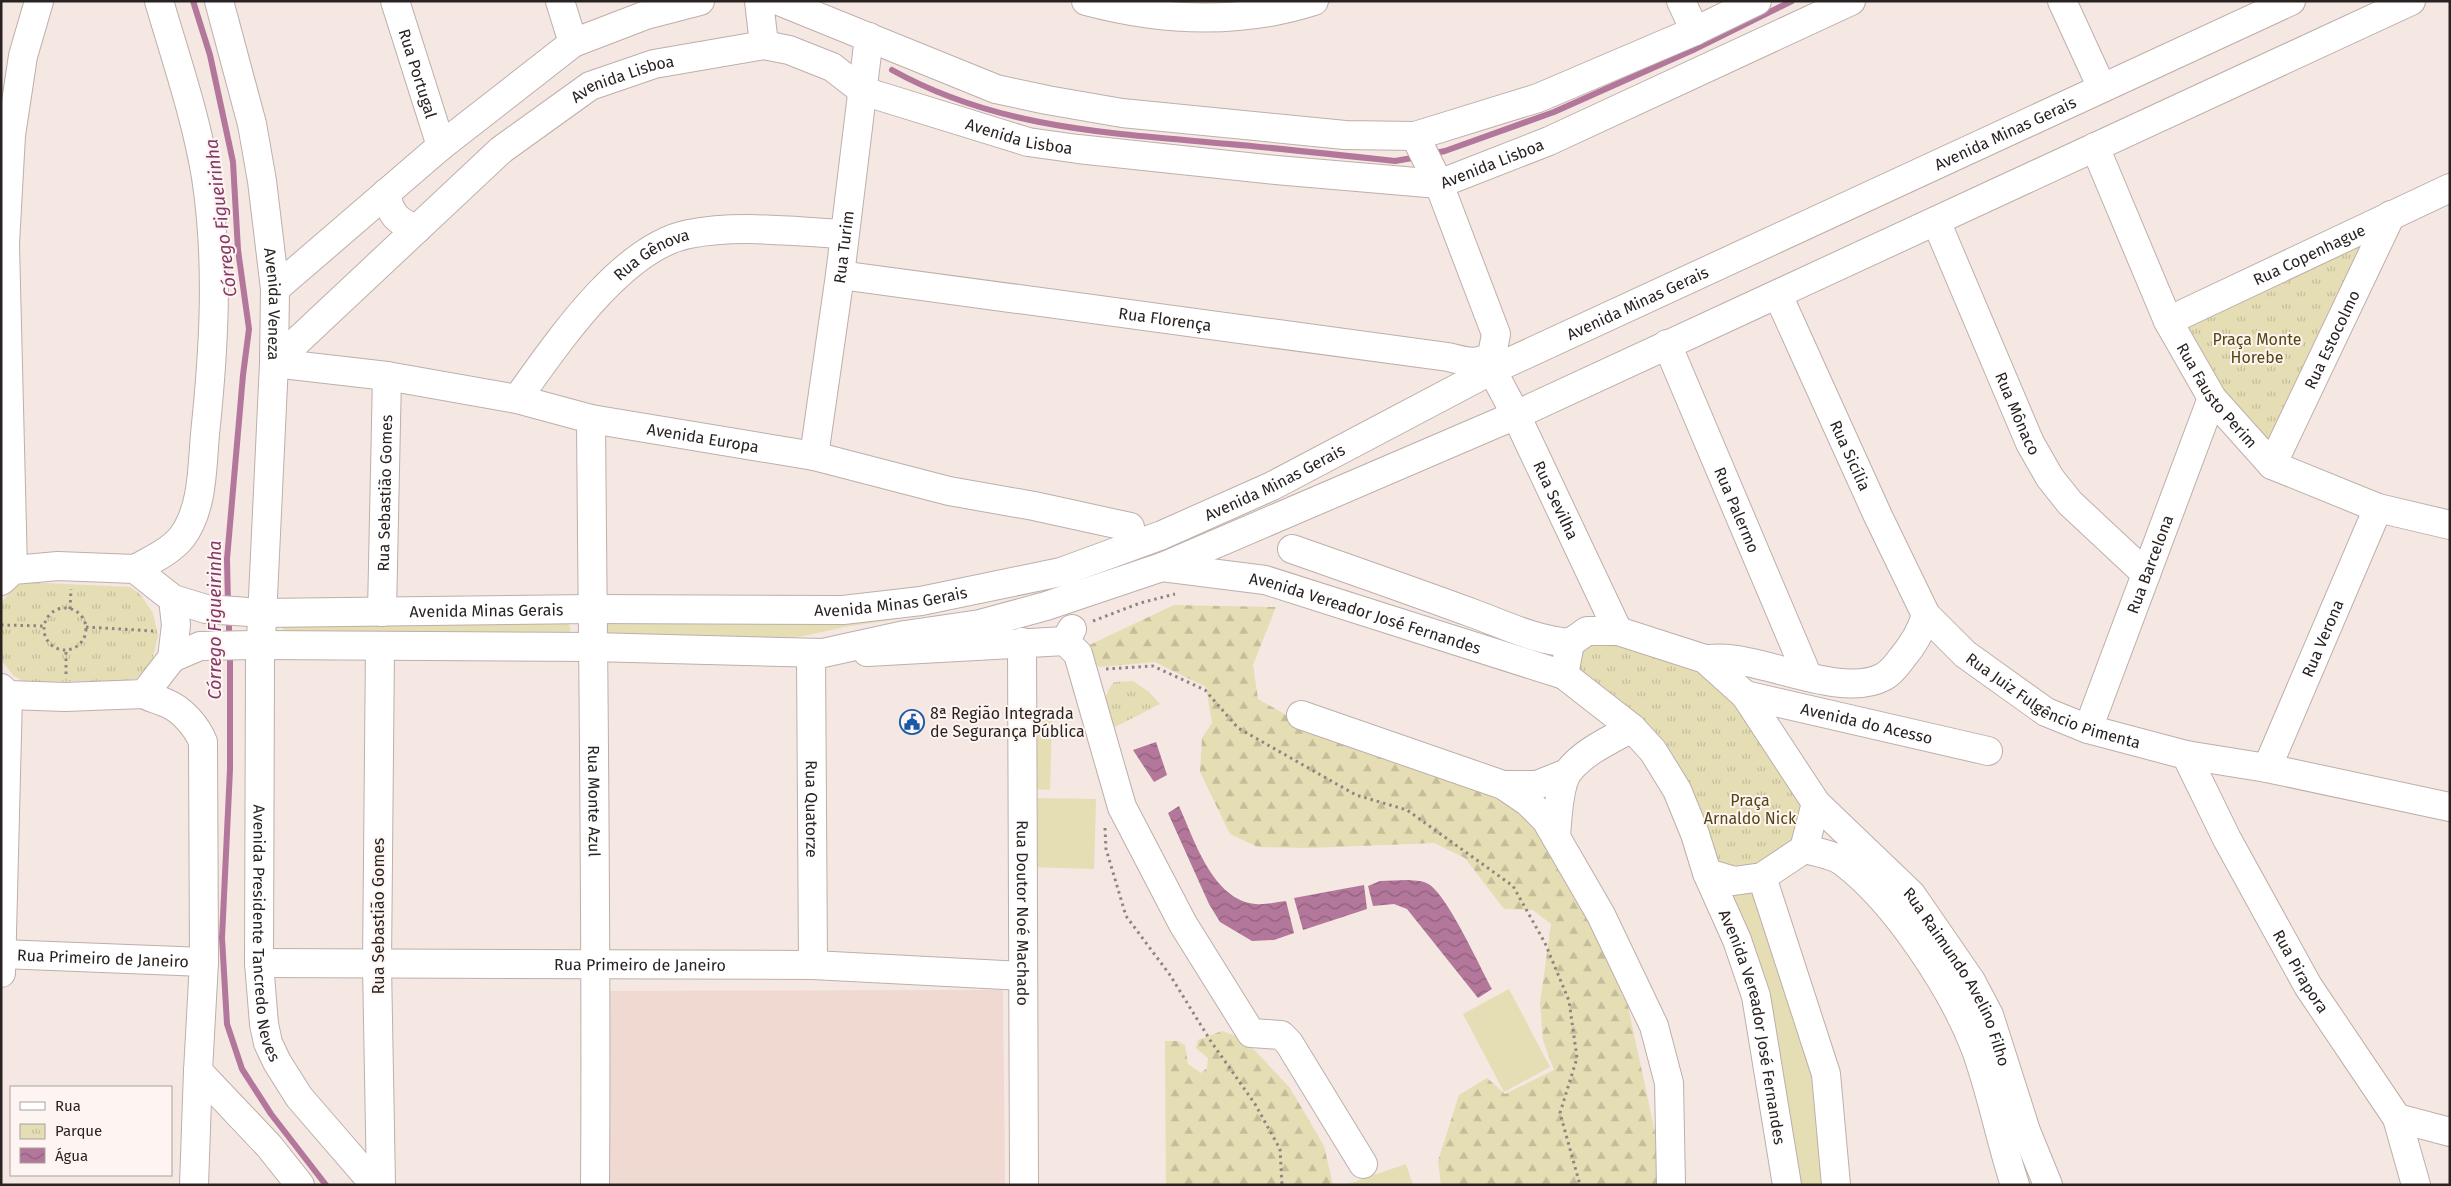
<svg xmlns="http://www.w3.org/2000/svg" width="2451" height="1186" font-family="'Fira Sans',sans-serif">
<defs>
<pattern id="forest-firs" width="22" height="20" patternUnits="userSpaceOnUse" patternTransform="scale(1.25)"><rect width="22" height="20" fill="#e5ddb4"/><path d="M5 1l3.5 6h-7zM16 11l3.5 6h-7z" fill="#c4bd9a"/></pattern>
<pattern id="park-tufts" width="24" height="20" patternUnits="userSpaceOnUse" patternTransform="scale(1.25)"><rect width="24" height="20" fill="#e5ddb4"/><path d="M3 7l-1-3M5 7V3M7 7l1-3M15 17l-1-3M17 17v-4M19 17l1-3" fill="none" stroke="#c4bd9a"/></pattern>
<pattern id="water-waves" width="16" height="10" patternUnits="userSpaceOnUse" patternTransform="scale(1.25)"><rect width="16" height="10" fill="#b2779a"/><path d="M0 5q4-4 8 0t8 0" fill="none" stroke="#91617d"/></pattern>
</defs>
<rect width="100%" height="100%" fill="#f5e7e2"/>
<!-- built -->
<polygon fill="#efd9d1" points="1003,990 1005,1185 610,1185 610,991"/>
<!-- grass -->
<g fill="#e5ddb4">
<polygon points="906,614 905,617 898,619 844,627 804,636 761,640 608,635 603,633 608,617"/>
<polygon points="566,620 571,629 567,636 286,635 283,628 287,622"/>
<polygon points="1033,717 1052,718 1050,790 1032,789"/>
<polygon points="1030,798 1096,799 1094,869 1028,867"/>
<polygon points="1707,873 1762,877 1826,1074 1836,1185 1786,1185 1756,996"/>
<polygon points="1509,989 1550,1067 1504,1092 1463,1014"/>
<polygon points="1406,1164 1413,1185 1345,1185"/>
</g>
<!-- forest -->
<g fill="url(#forest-firs)">
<polygon points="1174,605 1276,607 1253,665 1258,699 1293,719 1467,784 1515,809 1544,832 1571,874 1626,997 1662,1165 1664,1185 1441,1185 1438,1161 1459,1095 1487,1078 1505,1094 1554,1070 1543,1040 1540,1004 1551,924 1533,910 1504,909 1465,858 1434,843 1310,848 1258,847 1230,834 1200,772 1202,738 1212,723 1206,687 1155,662 1099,667 1081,649"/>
<polygon points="1222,1031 1244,1039 1290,1088 1324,1146 1333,1185 1166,1185 1165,1041 1177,1041 1185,1045 1188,1064 1201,1073 1207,1068 1208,1058 1196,1048 1198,1040"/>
</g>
<!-- park -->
<g fill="url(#park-tufts)">
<polygon points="2391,215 2272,465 2168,321"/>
<polygon points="24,582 130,587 140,594 153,613 158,636 152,661 134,681 25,682 14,676 1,660 1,603 13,589"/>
<polygon points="1588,632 1705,659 1816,803 1804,849 1762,877 1707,873 1677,790 1564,675"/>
<path d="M1133,681L1149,692L1160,704L1115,727C1101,715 1102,696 1114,682Z"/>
</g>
<!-- water -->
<g fill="url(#water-waves)">
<polygon points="1156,742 1167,775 1154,782 1133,750"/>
<path d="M1179,806C1194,839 1213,901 1256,904C1265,905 1277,902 1286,901L1294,933L1274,940L1252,941L1220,922L1209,904L1168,813Z"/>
<path d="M1408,880C1416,881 1423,880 1430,885C1449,899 1479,965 1492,989L1478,998L1407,909L1394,904L1373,906L1368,886L1380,881Z"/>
<polygon points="1364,885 1367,909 1303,930 1294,898"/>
</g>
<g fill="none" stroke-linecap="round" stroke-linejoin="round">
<!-- stream -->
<g stroke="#b2779a" stroke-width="6">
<polyline points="193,1 210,55 233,162 238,250 249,329 243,375 227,559 228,605"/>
<path d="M892,70C998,129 1111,133 1229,144C1285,149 1340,155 1395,161L1418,157"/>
<polyline points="1430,154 1445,151 1554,112 1693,50 1792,1"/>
<polyline points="229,618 229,640"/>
<polyline points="230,653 230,769 222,938 227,1024 242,1069 271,1114 326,1185"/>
</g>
<defs>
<g id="minor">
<path id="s1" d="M395,1L441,146"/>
<polyline points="560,1 573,43"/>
<polyline points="759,1 764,45"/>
<polyline points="779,1 996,89 1047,100 1122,113 1345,135 1415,136 1538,98 1695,31 1757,1"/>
<path d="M1086,1C1161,21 1239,25 1314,1"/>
<polyline points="1681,1 1695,31"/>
<polyline points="2062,1 2102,88"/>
<path id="s2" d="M2095,147L2168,321L2212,398L2272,465L2378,508L2450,525"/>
<path d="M386,193C390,214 397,222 417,229"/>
<path id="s3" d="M1936,221L2030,443L2050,478L2070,503L2146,574"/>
<path id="s4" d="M840,275L1448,357C1464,361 1478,366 1492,355L1496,334L1439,184L1415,136"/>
<polyline points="275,289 441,146 573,43 646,15 700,1"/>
<path id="s5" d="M1778,295L1878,516L1926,615L1965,654L2046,712L2088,729L2186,755L2267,768L2450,807"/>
<path id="s6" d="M2168,321L2450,188"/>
<path id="s7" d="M1667,344L1808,677"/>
<path id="s8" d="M274,363L501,150L590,86L654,64L764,45L789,50L832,67L863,91L1028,142L1078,149L1276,170L1439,184L1549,141L1851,1"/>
<path id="s9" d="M274,363L387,376L517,399L591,419L814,456L949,491L1034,506L1130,527"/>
<path id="s10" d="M1492,370L1516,415L1618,631"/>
<path id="s11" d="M517,399C556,345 621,247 689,234C740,224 794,232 844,234"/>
<path id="s12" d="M591,419C593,674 597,930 595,1185"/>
<path id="s13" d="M814,456L840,275L869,37"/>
<path id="s14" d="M2272,465L2391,215"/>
<path d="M1292,549C1352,570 1412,591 1472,613C1505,625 1534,640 1570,643"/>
<path id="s15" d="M1162,567L1265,580L1564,675L1632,728L1653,751L1677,790L1695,834L1707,873L1737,940L1756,996L1787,1185"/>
<polyline points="13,570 5,244 11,135 23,56 39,1"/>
<path id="s16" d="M382,612L387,376"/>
<polyline points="1065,641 1078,654 1122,807 1183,924 1251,1033 1281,1035 1289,1043 1363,1164"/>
<path id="s17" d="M1022,642L1024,1185"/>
<polyline points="380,646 377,965 381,1185"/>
<polyline points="867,652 1065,641 1072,629"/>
<path id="s18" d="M811,653L813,965"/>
<path d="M1705,659C1713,659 1721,658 1729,659C1770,662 1844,698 1883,677C1891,673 1897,665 1902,658C1914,644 1921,632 1926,615"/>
<path id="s19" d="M1564,675L1570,643L1587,631H1618L1705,659L1745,695L1816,803L1911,894L1971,981L1989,1015L2026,1131L2048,1185"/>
<path id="s20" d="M1745,695L1988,751"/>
<polyline points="1301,715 1503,785 1528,802 1546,820 1601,915 1654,1026 1669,1083 1671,1185"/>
<path id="s21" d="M2088,729L2212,398"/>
<path id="s22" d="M2186,755L2227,839L2308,986L2397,1118L2416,1185"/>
<path id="s23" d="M2267,768L2378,508"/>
<polyline points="1503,785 1537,785 1567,773"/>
<path d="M1556,837C1557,821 1559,785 1568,772C1583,752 1610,740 1632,728"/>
<path d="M1804,849C1816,852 1834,855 1843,862C1895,901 1953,989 1976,1050C1992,1094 2000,1140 2015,1185"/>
<polyline points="1707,873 1734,881 1762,877 1804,849 1816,803"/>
<polyline points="1762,877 1826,1074 1836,1185"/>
<path id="s24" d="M1,954L204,962"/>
<path id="s25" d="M259,963L813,965L1022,976"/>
<polyline points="1,973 8,695"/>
<polyline points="2397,1118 2450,1132"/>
<polyline points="194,1185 198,1071"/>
</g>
<g id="major">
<path id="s26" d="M219,1L252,124L262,181L275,289L274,363L260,661L259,963L264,1024L268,1043L277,1062L299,1097L375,1185"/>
<path d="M135,569C151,560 170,552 182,537C203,509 202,468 205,434C214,349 219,262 206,177C196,117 176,59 159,1"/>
<polyline points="1,581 13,570 58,566 135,569 173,599 176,625 172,658 144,694 65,697 8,695 1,688"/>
<path id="s27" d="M173,599L206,609L262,613L592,609L843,610L921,601L1061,572L1162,535L1272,486L1492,370L2291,1"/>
<polyline points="172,658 200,646 260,645 592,647 823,653 905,635 980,624 1046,606 1162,567 1516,415 2411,1"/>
<path d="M144,694C152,699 158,699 166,703C182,709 197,727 203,742L204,962L198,1071L269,1146L300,1185"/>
</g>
</defs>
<!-- minor casing -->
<use href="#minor" stroke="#bdafaa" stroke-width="30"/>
<!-- major casing -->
<use href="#major" stroke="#bdafaa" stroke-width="30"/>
<!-- path -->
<g stroke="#8e8581" stroke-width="3" stroke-dasharray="2.5 4" stroke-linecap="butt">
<circle cx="65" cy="629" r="21"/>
<polyline points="70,609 71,589"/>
<polyline points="1093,621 1140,603 1175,594"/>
<polyline points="1,625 44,626"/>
<polyline points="86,627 153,631"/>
<polyline points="1106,669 1153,666 1205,690 1238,728 1356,795 1407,810 1513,886 1545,943 1569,1001 1577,1058 1560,1113 1580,1185"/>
<polyline points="66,674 66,650"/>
<polyline points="1105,828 1106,849 1126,916 1170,975 1210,1040 1255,1104 1280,1149 1282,1185"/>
</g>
<!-- minor -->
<use href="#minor" stroke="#fff" stroke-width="28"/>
<!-- major -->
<use href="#major" stroke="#fff" stroke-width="28"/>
</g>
<!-- icons -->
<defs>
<symbol id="civic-ring" viewBox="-11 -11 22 22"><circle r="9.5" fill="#fef5f2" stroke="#1a58a9" stroke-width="1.5"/><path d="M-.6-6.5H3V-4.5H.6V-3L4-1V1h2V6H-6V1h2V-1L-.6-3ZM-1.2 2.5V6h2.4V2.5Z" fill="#1a58a9"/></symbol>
</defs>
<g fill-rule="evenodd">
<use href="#civic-ring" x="898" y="708" width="28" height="28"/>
</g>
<g text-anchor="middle" stroke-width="4" stroke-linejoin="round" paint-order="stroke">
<!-- street labels -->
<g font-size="16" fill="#282321" stroke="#fef5f2">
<text dy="6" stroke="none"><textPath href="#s1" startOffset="76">Rua Portugal</textPath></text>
<text dy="6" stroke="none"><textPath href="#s8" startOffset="454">Avenida Lisboa</textPath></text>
<text dy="6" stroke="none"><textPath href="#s27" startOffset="1935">Avenida Minas Gerais</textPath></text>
<text dy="6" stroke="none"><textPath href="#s8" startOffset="874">Avenida Lisboa</textPath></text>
<text dy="6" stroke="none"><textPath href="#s8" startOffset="1354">Avenida Lisboa</textPath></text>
<text dy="6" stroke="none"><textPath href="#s13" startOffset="211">Rua Turim</textPath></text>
<text dy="6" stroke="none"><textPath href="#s6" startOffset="156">Rua Copenhague</textPath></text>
<text dy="6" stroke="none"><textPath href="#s11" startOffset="200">Rua Gênova</textPath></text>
<text dy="6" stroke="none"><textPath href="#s27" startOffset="1530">Avenida Minas Gerais</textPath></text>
<text dy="6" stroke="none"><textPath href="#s26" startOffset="309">Avenida Veneza</textPath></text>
<text dy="6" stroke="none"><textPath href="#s4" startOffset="328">Rua Florença</textPath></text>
<text dy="6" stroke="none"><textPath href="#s14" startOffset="139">Rua Estocolmo</textPath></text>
<text dy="6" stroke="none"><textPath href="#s2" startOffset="278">Rua Fausto Perim</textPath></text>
<text dy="6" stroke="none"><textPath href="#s3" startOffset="209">Rua Mônaco</textPath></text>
<text dy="6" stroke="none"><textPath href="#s9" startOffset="436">Avenida Europa</textPath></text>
<text dy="6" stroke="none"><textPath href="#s5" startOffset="176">Rua Sicília</textPath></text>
<text dy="6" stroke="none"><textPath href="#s27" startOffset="1125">Avenida Minas Gerais</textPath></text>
<text dy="6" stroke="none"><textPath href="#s16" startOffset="119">Rua Sebastião Gomes</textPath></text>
<text dy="6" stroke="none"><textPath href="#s10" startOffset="145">Rua Sevilha</textPath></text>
<text dy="6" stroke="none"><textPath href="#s7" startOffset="180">Rua Palermo</textPath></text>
<text dy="6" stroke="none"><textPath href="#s21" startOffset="176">Rua Barcelona</textPath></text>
<text dy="6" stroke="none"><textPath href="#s27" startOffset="720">Avenida Minas Gerais</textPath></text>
<text dy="6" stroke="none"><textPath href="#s27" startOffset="315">Avenida Minas Gerais</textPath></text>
<text dy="6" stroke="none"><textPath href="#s15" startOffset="209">Avenida Vereador José Fernandes</textPath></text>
<text dy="6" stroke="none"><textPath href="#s23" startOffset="141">Rua Verona</textPath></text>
<text dy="6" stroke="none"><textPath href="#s5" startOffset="509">Rua Juiz Fulgêncio Pimenta</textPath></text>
<text dy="6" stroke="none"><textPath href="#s20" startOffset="125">Avenida do Acesso</textPath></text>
<text dy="6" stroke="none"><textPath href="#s12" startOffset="382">Rua Monte Azul</textPath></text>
<text dy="6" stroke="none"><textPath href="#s18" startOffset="156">Rua Quatorze</textPath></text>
<text dy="6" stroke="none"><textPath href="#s17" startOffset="271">Rua Doutor Noé Machado</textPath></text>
<text transform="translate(378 916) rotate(-90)" y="6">Rua Sebastião Gomes</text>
<text dy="6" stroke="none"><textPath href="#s26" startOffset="939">Avenida Presidente Tancredo Neves</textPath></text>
<text dy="6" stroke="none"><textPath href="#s24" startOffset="102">Rua Primeiro de Janeiro</textPath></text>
<text dy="6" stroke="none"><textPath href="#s25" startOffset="381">Rua Primeiro de Janeiro</textPath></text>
<text dy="6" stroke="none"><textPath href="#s22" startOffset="245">Rua Pirapora</textPath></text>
<text dy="6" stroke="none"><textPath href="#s19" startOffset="586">Rua Raimundo Avelino Filho</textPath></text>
<text dy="6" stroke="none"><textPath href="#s15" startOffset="831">Avenida Vereador José Fernandes</textPath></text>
</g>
<!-- park labels -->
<g font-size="16" fill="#514713" stroke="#fef5f2">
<text x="2257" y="345">Praça Monte<tspan x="2257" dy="18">Horebe</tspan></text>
<text x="1750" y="806">Praça<tspan x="1750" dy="18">Arnaldo Nick</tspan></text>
</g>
<!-- poi labels -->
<g font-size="16" fill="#282321" stroke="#fef5f2" text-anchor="start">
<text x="930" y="719">8ª Região Integrada<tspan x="930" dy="18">de Segurança Pública</tspan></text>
</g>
<!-- water labels -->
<g font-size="18" font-style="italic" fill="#823868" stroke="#fef5f2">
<text transform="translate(221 218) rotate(-97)" y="6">Córrego Figueirinha</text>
<text transform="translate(215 620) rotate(-90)" y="6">Córrego Figueirinha</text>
</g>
</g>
<!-- border -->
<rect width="2451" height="1186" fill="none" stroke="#282321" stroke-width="5"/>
<!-- legend -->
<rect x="10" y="1086" width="162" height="90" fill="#fef5f2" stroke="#a8a19e"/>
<rect x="20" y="1102" width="25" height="8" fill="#ffffff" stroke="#a8a19e"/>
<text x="55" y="1111" font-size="15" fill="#282321">Rua</text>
<rect x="20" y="1124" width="25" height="15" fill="url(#park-tufts)" stroke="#a8a19e"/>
<text x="55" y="1136" font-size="15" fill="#282321">Parque</text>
<rect x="20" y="1148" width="25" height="15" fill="url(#water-waves)" stroke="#a8a19e"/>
<text x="55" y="1161" font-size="15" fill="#282321">Água</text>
</svg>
